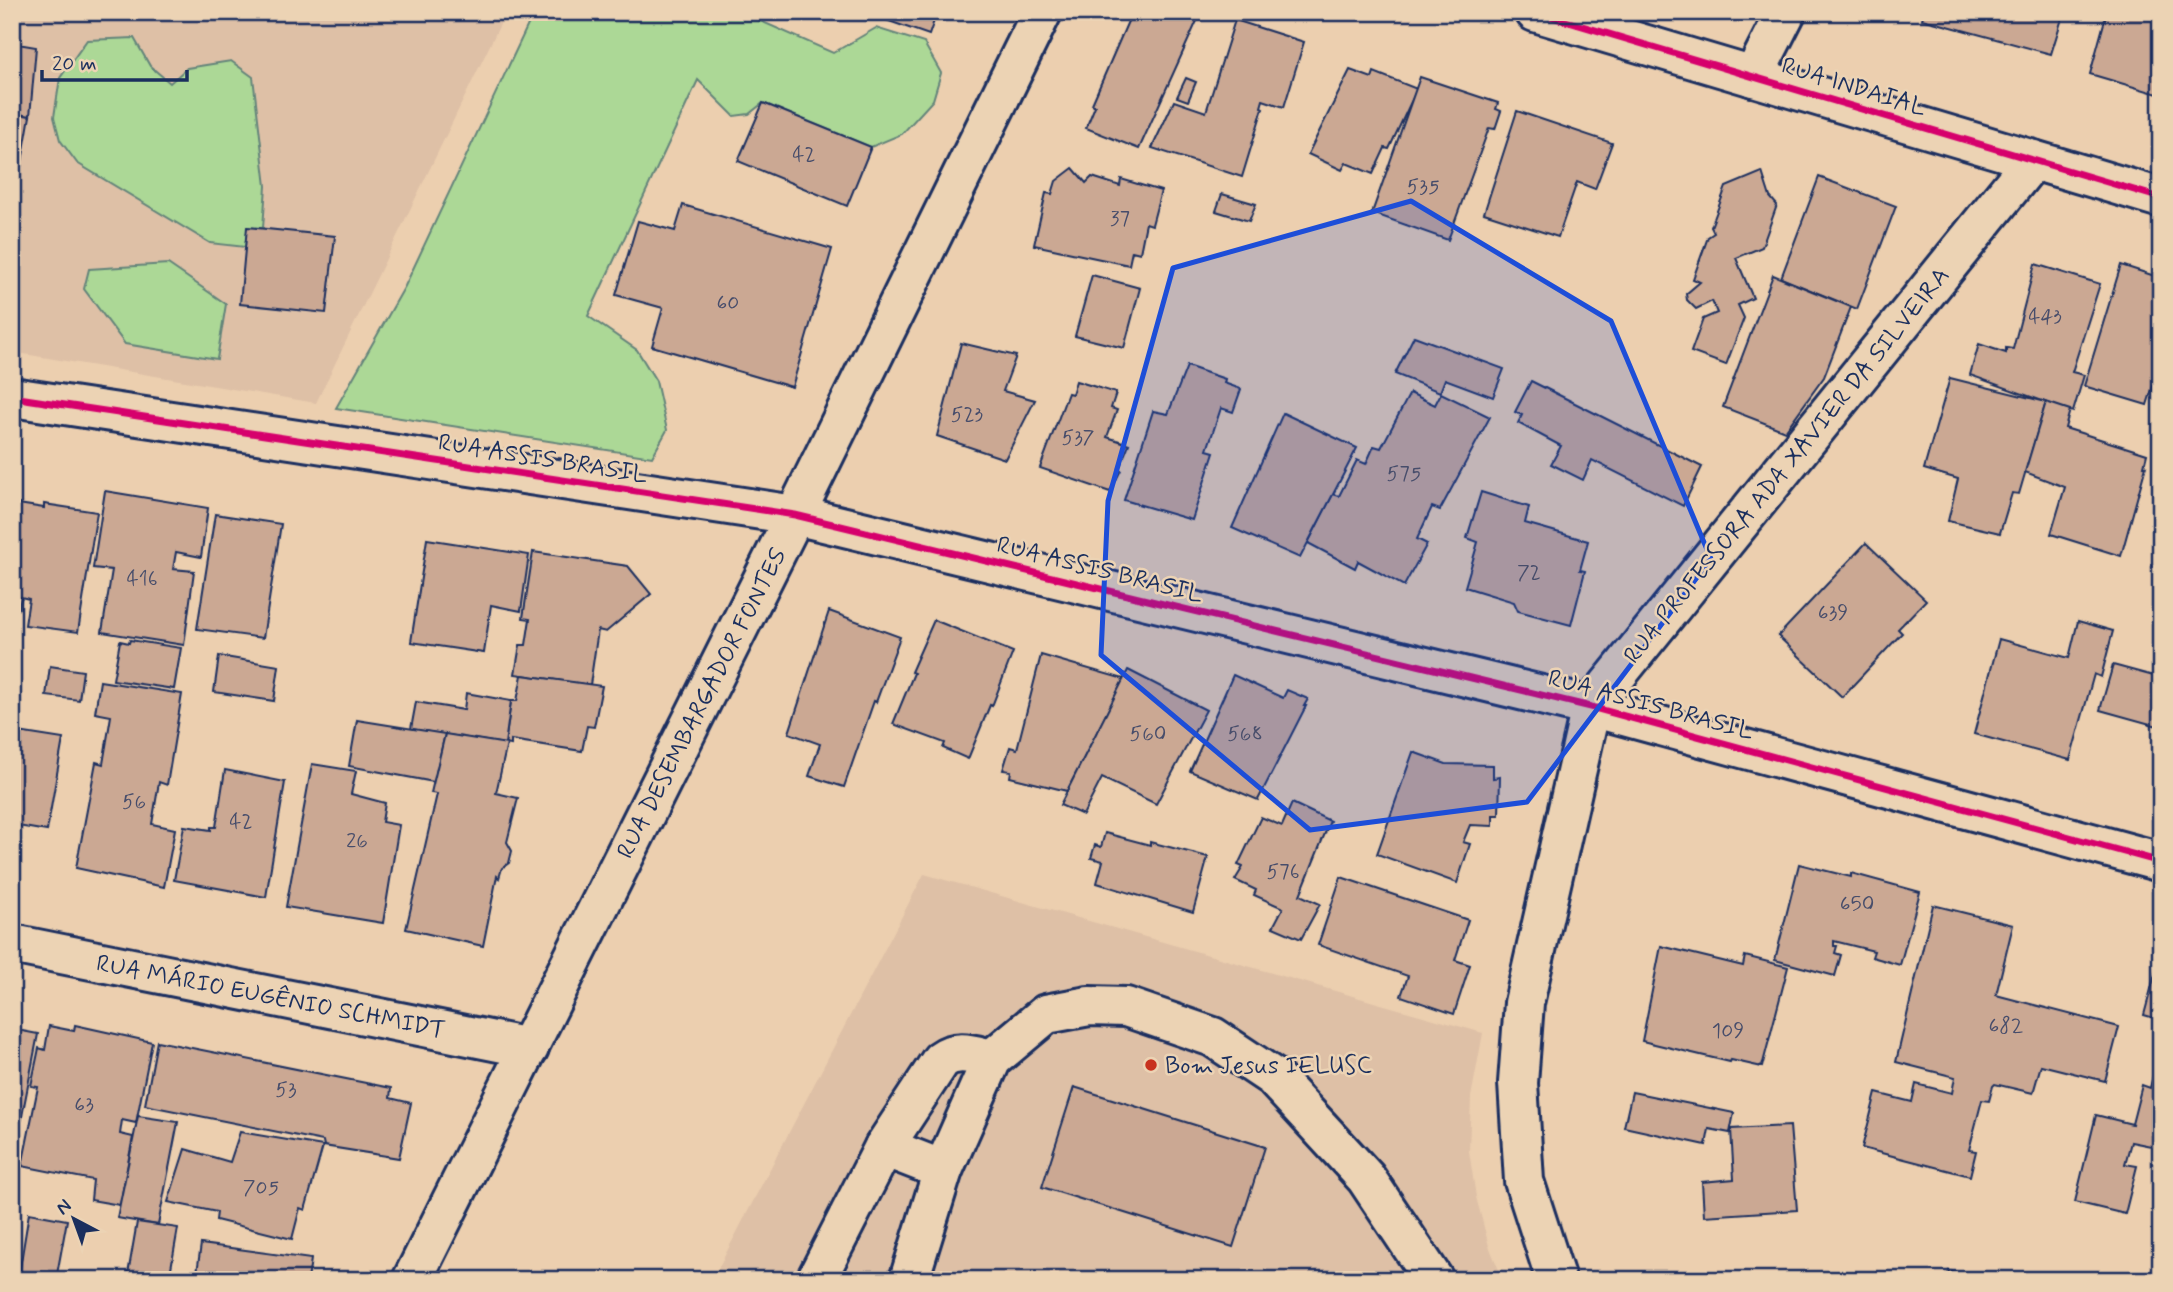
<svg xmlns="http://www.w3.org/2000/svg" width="2173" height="1292" font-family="Mynerve,sans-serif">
<rect width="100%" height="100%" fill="#eccfaf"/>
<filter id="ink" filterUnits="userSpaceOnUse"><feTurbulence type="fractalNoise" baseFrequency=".0143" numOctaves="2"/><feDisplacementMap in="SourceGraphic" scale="14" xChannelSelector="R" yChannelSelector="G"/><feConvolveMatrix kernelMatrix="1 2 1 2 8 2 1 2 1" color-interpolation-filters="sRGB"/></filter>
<g filter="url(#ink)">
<!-- built -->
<g fill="#dec0a6">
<polygon points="12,12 506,12 316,403 12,352"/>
<polygon points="924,874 1483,1033 1471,1097 1469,1151 1476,1197 1489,1246 1503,1280 712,1280"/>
</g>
<!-- green -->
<g fill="#acd896" stroke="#64847a" stroke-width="2">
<polygon points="534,12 740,12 833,53 876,28 924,43 941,73 933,100 902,134 871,147 763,103 749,114 734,116 698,80 588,316 637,350 656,381 667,430 652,457 336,408 405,286"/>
<polygon points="134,38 150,66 170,83 187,68 231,61 253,77 266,186 263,228 248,227 245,247 210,243 77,163 60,140 54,117 60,78 87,40"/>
<polygon points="168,264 226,304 217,359 125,344 84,289 89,269"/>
</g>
<!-- building -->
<g fill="#cba893" stroke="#1b2f5e" stroke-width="2">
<polygon points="863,12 937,12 929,35"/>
<polygon points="1132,12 1201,12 1139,149 1086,128 1095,106 1092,104"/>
<polygon points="1924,12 2064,12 2051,54 1922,19"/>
<polygon points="2107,12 2161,12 2161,95 2090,74"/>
<polygon points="1235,20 1304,42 1284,107 1263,100 1261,107 1263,108 1242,177 1152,148 1174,101 1206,112"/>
<polygon points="12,43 36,47 30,116 12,113"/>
<polygon points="1350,70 1372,78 1374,72 1417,89 1389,149 1385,148 1373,174 1346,163 1342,170 1308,154"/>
<polygon points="1420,77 1498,103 1496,109 1501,111 1495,129 1489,128 1448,240 1372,213"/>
<polygon points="1186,78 1196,82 1188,101 1177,97"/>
<polygon points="763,103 871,147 847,206 738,161"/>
<polygon points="1517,111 1612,143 1595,189 1577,182 1558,237 1484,213"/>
<polygon points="12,113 30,116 12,218"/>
<polygon points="1073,168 1086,183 1092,177 1120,186 1121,179 1161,191 1152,225 1146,223 1140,253 1132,251 1129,265 1034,245 1046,193 1052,194 1056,181"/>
<polygon points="1762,172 1770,197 1777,205 1762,247 1736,258 1753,298 1738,305 1744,318 1726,365 1691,352 1703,319 1717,313 1712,301 1696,309 1687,300 1686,294 1700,282 1693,279 1708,237 1714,233 1711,227 1726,187"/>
<polygon points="1819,177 1896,206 1857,309 1781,278"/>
<polygon points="1222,194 1256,204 1249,221 1216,211"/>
<polygon points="683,205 832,249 792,387 652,346 663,308 616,295 638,221 675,231"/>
<polygon points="247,227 335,236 326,313 240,304"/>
<polygon points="2035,264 2100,284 2072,372 2084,375 2073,412 1970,375 1979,344 2006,353 2006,348 2013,349"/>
<polygon points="2121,265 2161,278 2161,361 2147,405 2084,386"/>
<polygon points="1092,275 1140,288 1124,348 1075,336"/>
<polygon points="1773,275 1851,307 1824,377 1785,431 1723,407"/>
<polygon points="1414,336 1504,369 1493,397 1445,379 1440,392 1395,374"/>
<polygon points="961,343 1016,356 1003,391 1035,400 1005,459 937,436"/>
<polygon points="1187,366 1225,379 1224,383 1241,389 1233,412 1221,408 1207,450 1214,452 1192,520 1124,500 1153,411 1168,414"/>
<polygon points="1950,378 2046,402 2019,494 2012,493 2000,533 1948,521 1958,479 1924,469"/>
<polygon points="1076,381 1116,393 1111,408 1117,410 1107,437 1129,444 1119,469 1121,470 1110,492 1040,468 1068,393 1072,394"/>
<polygon points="1531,381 1702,467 1683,506 1592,460 1583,480 1551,464 1561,446 1518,423 1522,415 1515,412"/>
<polygon points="1410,393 1435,405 1441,393 1490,417 1440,510 1432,507 1417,539 1427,544 1404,586 1358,561 1355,568 1308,543 1333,494 1339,496 1357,460 1366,464 1374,446 1381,448"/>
<polygon points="2046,402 2070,410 2065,428 2147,454 2144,466 2146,466 2121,556 2051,534 2065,487 2025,472"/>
<polygon points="1283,413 1357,448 1300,558 1232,528"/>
<polygon points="105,491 208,508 201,557 176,552 173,569 194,571 184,645 102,632 112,570 93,568"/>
<polygon points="1481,492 1529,507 1525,523 1588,541 1580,570 1585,571 1571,625 1518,611 1514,602 1465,587 1478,542 1467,538"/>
<polygon points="12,503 44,508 44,504 97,512 78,632 25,625 29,599 21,597 19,608 12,607"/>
<polygon points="215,514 281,524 263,638 197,629"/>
<polygon points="427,539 529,555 521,611 491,605 484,653 411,642"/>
<polygon points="1866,543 1926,600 1898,629 1902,633 1842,697 1778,636"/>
<polygon points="533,552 628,566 651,594 606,632 598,630 590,685 515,674 520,645 526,645 530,619 523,618"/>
<polygon points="829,611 900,637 876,702 874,701 844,787 809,776 820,744 789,733"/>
<polygon points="934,620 1013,652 992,706 990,705 968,759 943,748 945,743 893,724 914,673 911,672"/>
<polygon points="2078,621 2113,631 2101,677 2094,674 2070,760 1974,734 1999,639 2069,658"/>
<polygon points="130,640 181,648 174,689 113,680 120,641 129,643"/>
<polygon points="1041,655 1124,679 1067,791 1010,777 1011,771 1003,770 1010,747 1017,749"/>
<polygon points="219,656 279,666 274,701 214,692"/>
<polygon points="2113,665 2161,678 2161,727 2100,710"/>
<polygon points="50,666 83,671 79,700 46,696"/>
<polygon points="1128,670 1206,710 1156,804 1102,778 1083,815 1060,805"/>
<polygon points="522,675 602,686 594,727 587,726 582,751 511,740 511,745 505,744 511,701 517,701"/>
<polygon points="1233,675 1283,698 1287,690 1308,699 1304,706 1306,706 1258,800 1190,771"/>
<polygon points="100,681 182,694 167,785 159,782 152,824 175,829 164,887 76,868 96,762 103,764 111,716 95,713"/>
<polygon points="466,693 511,701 505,744 411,729 416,702 464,710"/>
<polygon points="357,720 445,734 434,782 349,766"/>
<polygon points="12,731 63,739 47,831 12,825"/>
<polygon points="445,734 507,744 496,793 518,798 507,842 512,851 509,863 502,868 499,878 497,876 483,946 406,929 437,794 431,793"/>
<polygon points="1413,752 1446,764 1493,765 1493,778 1500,777 1499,815 1493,815 1493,826 1470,825 1463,842 1470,844 1457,883 1377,854"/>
<polygon points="312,764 356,771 351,794 385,803 382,822 399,825 383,923 286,907"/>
<polygon points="225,770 285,782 266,897 174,880 184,826 211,830 211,827 216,827"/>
<polygon points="1292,803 1330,821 1300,895 1320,904 1301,939 1273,927 1283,908 1254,895 1256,890 1235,880 1243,867 1238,865 1261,817 1282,826"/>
<polygon points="1105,833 1150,845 1150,842 1208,857 1193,912 1097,883 1103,861 1091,858 1095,845 1101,847"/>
<polygon points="1799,864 1851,877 1851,873 1920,892 1900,965 1872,957 1874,951 1834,941 1834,946 1837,946 1835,953 1841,955 1835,976 1775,960"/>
<polygon points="1341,877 1468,920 1455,960 1470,965 1454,1014 1401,996 1408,976 1318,945"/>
<polygon points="1933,905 2013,925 1996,995 2119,1027 2105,1081 2041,1065 2033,1093 1995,1084 1993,1086 1989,1101 1982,1100 1969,1150 1976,1151 1970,1176 1862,1148 1876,1093 1912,1102 1916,1084 1952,1093 1955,1077 1896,1062"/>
<polygon points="1661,946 1743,966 1745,956 1788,967 1762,1067 1731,1060 1730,1062 1642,1041"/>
<polygon points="2158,963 2161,963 2161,1020 2144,1015"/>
<polygon points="75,1025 152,1042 136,1123 122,1120 120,1134 133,1137 120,1205 91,1200 93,1180 22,1166 38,1087 31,1086 39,1048 45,1050 49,1026 74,1031"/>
<polygon points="12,1029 38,1034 12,1168"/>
<polygon points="157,1041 391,1088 390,1098 411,1103 399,1158 324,1146 323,1141 145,1105"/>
<polygon points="2161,1042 2161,1148 2131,1142 2125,1164 2137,1166 2125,1214 2075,1202 2096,1115 2132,1124 2142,1085 2150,1088"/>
<polygon points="1074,1087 1265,1147 1233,1247 1042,1187"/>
<polygon points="1632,1092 1734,1113 1730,1133 1709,1129 1706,1145 1624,1127"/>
<polygon points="138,1116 178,1122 158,1225 117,1218"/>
<polygon points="1790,1126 1797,1210 1704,1216 1702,1182 1734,1179 1731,1129"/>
<polygon points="240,1132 323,1146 305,1210 300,1208 292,1239 216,1220 217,1212 168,1202 185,1149 230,1162"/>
<polygon points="29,1213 67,1220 56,1280 18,1280"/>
<polygon points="137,1222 178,1228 169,1280 127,1280"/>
<polygon points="201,1244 311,1259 308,1280 196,1280"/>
<polygon points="1949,1271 1985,1280 1947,1280"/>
</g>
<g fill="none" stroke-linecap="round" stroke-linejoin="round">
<defs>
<g id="minor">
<polyline points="1535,12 2161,198"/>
<polyline points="1753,77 1786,12"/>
<polyline points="12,397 795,515 1591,707 2161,862"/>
<polyline points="12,944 529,1048"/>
<polyline points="884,1147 943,1170"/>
<polyline points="412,1280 795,515 1042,12"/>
<path d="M816,1280L884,1147L941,1060C957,1048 974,1055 992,1059"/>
<polyline points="909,1280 943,1170 992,1059 1046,1014 1089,1006 1126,1007 1213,1037 1273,1077 1366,1178 1434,1280"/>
<polyline points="1556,1280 1524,1181 1518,1083 1524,1003 1591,707 2033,160"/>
</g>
</defs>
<!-- minor casing -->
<use href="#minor" stroke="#1b2f5e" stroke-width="44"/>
<!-- minor -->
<use href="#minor" stroke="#ecd3b4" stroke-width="38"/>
<defs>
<g id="cycleway">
<polyline points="1535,12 2161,198"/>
<polyline points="12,397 795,515 1591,707 2161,862"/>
</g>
</defs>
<!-- cycleway casing -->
<use href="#cycleway" stroke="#ecd3b4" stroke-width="11"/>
<!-- cycleway -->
<use href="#cycleway" stroke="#d6006c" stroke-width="7"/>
</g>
</g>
<!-- marked area -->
<path fill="#1d4ed8" fill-opacity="0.2" stroke="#1d4ed8" stroke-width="5" stroke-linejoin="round" d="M1411,201L1611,321L1711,559L1527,802L1310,830L1101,655L1108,501L1173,268Z"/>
<!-- markers -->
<circle fill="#c8321e" stroke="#ecd3b4" stroke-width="2.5" cx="1151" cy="1065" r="7"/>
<g text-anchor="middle" stroke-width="5" stroke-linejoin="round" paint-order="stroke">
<!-- number labels -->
<g font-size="21" fill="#474d6b">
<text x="804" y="161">42</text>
<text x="1423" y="193">535</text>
<text x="1120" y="225">37</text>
<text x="728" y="309">60</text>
<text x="2045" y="323">443</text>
<text x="967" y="421">523</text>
<text x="1078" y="444">537</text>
<text x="1404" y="480">575</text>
<text x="1529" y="579">72</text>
<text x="142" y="585">416</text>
<text x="1833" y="619">639</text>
<text x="1148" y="740">560</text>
<text x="1245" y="740">568</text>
<text x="134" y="808">56</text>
<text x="241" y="828">42</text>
<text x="357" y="847">26</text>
<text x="1283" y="878">576</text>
<text x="1857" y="910">650</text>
<text x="2006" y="1032">682</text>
<text x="1728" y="1037">109</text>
<text x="286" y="1096">53</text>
<text x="84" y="1111">63</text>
<text x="261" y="1194">705</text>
</g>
<!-- street labels -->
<g font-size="24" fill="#1b2f5e" stroke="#ecd3b4">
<text transform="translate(1854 86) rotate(17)" y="8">RUA INDAIAL</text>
<text transform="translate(543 458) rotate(9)" y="8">RUA ASSIS BRASIL</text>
<text transform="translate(1786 465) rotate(-51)" y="8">RUA PROFESSORA ADA XAVIER DA SILVEIRA</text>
<text transform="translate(1100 569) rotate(14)" y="8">RUA ASSIS BRASIL</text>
<text transform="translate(701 703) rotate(-63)" y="8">RUA DESEMBARGADOR FONTES</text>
<text transform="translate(1651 704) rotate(15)" y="8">RUA ASSIS BRASIL</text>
<text transform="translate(271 996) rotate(11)" y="8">RUA MÁRIO EUGÊNIO SCHMIDT</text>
</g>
<!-- poi labels -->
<g font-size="24" fill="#1b2f5e" stroke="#ecd3b4" text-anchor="start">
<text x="1165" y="1073">Bom Jesus IELUSC</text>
</g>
</g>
<!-- margin -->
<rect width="2173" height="1292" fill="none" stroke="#ecd3b4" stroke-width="42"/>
<rect x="21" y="21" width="2131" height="1250" fill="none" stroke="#1b2f5e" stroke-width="2.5" filter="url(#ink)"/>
<!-- north arrow -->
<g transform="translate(74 1219) rotate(319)" stroke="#ecd3b4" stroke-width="5" paint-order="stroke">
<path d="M0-5L12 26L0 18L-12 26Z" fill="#1b2f5e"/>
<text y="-10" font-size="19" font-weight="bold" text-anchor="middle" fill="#1b2f5e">N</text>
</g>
<!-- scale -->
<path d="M42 70v10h145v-10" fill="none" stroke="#1b2f5e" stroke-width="3.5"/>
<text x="52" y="70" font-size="21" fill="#1b2f5e" stroke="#ecd3b4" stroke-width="5" paint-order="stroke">20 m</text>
</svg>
